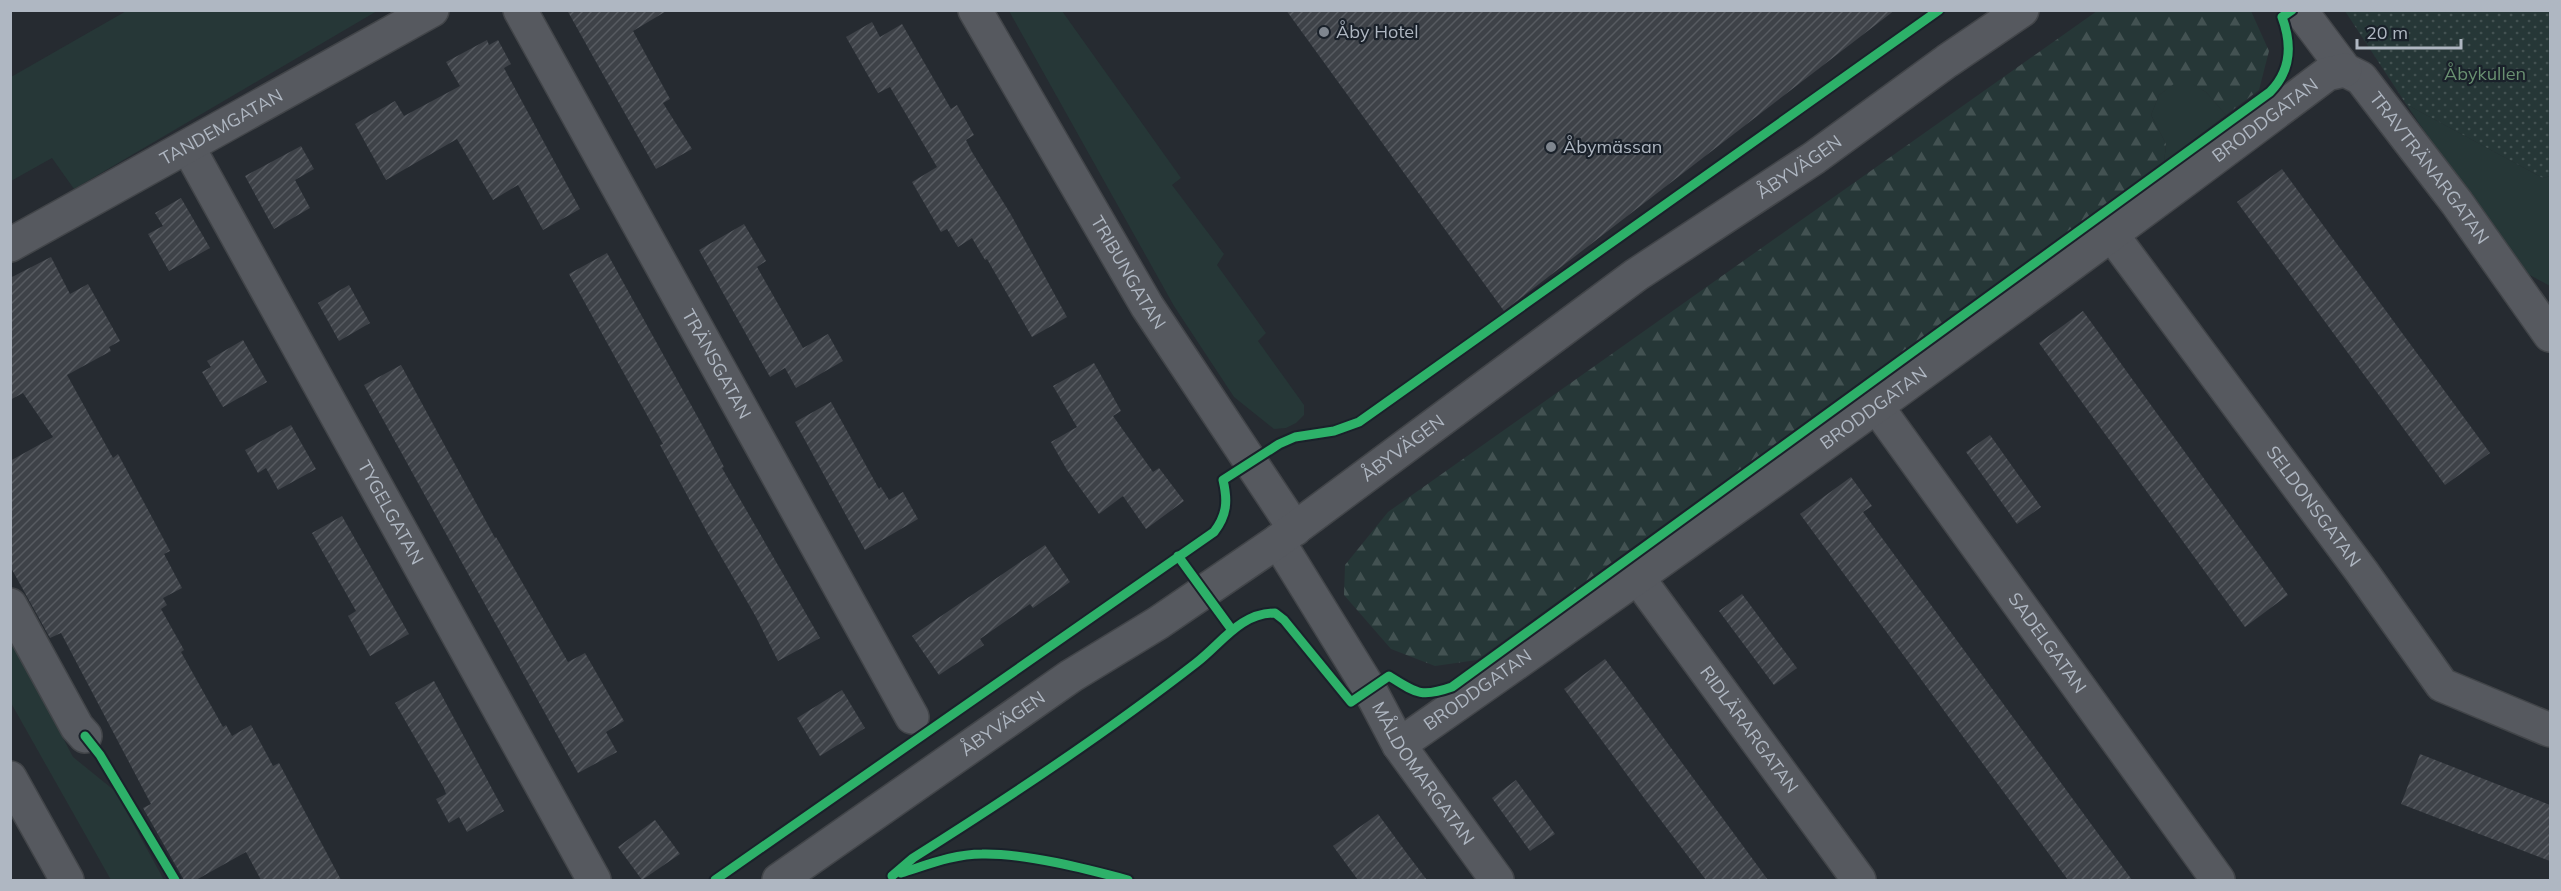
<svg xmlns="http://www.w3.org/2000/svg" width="2561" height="891" font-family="Mulish,sans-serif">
<defs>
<pattern id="forest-firs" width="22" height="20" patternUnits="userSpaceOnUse" patternTransform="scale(1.5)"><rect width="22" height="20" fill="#263737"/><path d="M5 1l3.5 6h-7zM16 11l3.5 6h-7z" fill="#435252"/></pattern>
<pattern id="park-dots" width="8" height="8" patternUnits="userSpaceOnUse" patternTransform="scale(1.5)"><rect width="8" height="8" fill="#263737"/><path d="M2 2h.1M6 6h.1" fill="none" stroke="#435252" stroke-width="1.8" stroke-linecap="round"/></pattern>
<pattern id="building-hatch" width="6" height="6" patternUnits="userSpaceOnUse" patternTransform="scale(1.5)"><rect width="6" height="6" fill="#3e4248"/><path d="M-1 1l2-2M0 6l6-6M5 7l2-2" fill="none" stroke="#575b61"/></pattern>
</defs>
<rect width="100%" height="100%" fill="#262b31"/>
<!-- grass -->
<g fill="#263737">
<polygon points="128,10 377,10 377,11 74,189 52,158 11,181 11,77"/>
<polygon points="1009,11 1062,11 1181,178 1172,185 1224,254 1217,265 1266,333 1258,341 1304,405 1304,415 1296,423 1286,428 1274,429 1234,397 1174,306"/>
<polygon points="2182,77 2206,92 2226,115 2164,162 2166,144 2151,115 2159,95"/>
<polygon points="2406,104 2543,178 2550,176 2550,286 2526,273 2494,233"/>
<polygon points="10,637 73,757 115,791 164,880 111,880 11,703"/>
</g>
<!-- forest -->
<polygon fill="url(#forest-firs)" points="2097,11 2251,11 2269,51 2259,90 2226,115 2206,92 2182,78 2159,95 2151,115 2166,144 2164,162 1477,660 1435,666 1391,649 1344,595 1345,565 1388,512"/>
<!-- park -->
<polygon fill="url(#park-dots)" points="2345,11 2550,11 2550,176 2543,178 2406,104"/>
<!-- building -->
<g fill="url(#building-hatch)">
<polygon points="567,10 668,10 633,31 670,99 663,103 692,149 656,169"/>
<polygon points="1286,10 1895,10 1504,311"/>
<polygon points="872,22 880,37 902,24 951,109 957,105 974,135 966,140 972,152 1010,213 1067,317 1032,337 987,259 985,260 972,238 958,247 947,229 941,232 912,182 937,167 890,87 878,93 846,37"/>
<polygon points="487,40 489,45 498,40 511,64 504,68 580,209 543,230 518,185 493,200 457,139 386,180 355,124 395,101 404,116 460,86 446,62"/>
<polygon points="301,146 314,169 295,180 310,208 274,229 245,176"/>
<polygon points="2282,169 2490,453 2445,485 2237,202"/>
<polygon points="181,198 210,248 169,271 148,234 163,226 155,213"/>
<polygon points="744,224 766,261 757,267 803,348 828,334 843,361 796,388 785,368 770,377 699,250"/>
<polygon points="607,253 701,423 724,467 722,468 820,638 778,661 756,617 708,534 660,445 663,444 569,274"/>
<polygon points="51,257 70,294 88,284 120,341 109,347 111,351 67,375 113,458 118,454 170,551 164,554 182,588 163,598 167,605 161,609 184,650 181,652 223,727 226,725 232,736 251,725 273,766 279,763 341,880 261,880 246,852 196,880 184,880 143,808 151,804 61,633 50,638 10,566 10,461 53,437 23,393 10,400 10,278"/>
<polygon points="349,285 370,323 339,341 318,303"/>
<polygon points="2083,311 2288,595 2245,627 2039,343"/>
<polygon points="243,340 267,382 223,407 202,372 211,367 207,361"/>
<polygon points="1094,363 1121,411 1113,416 1153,472 1159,468 1184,501 1146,529 1123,496 1099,514 1067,470 1051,442 1077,427 1053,386"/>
<polygon points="401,365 495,538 496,537 568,662 585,653 624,721 606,732 617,752 578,773 364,385"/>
<polygon points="831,402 879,489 881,487 889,500 903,492 918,519 865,550 795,422"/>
<polygon points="291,425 316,469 278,490 266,468 258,473 245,450"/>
<polygon points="1990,435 2041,507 2017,524 1966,452"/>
<polygon points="1851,477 1872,506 1863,512 2132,880 2068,880 1800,514"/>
<polygon points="342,516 409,634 370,656 348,616 356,611 312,533"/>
<polygon points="1045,545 1070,582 1033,608 1030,604 980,639 984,645 939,675 912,636"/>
<polygon points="1742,594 1797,668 1774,685 1719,611"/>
<polygon points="1605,659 1627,688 1768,880 1706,880 1647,802 1564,689"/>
<polygon points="434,681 504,811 467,832 459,817 449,823 436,799 446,794 444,788 395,703"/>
<polygon points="842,690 865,728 820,756 797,718"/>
<polygon points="2420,754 2550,805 2550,861 2401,804"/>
<polygon points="1516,780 1555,834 1530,851 1492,798"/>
<polygon points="1378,814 1408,855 1427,880 1358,880 1333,846"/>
<polygon points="655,820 680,854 642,880 618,847"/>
</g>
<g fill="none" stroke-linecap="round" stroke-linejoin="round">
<defs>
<g id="minor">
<path id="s1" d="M520,10L912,717"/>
<path id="s2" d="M975,10L1147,306L1295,529"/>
<path id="s3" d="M2300,10L2345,70L2361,78L2457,203L2550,335"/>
<path id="s4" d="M188,147L594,880"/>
<path id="s5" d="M2112,235L2362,572L2442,685L2550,730"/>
<path id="s6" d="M10,245L432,10"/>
<path id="s7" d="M1877,407L2218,880"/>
<path id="s8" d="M1278,541L1370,690L1399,745L1497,880"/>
<path id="s9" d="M1638,578L1859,880"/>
<polyline points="10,605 77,727 85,736"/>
<path id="s10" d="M1399,745C1712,527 2021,304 2327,74L2345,70"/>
<polyline points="10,778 67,880"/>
</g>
<g id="tertiary">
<path id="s11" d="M779,880L1071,676L1158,623L1278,541L1636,275L1814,158L1947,61L2022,10"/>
</g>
</defs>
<!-- minor casing -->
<use href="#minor" stroke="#424549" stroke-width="36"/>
<!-- tertiary casing -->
<use href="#tertiary" stroke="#424549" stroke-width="36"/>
<!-- minor -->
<use href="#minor" stroke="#56595f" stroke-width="33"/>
<!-- tertiary -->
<use href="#tertiary" stroke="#56595f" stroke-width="33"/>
<defs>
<g id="cycleway">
<polyline points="1178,556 1232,630"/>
<polyline points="85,736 100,755 175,880"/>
<path d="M901,873C927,865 954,854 982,854C1025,853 1087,869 1128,880"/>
<path d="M892,876L913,858C1010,797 1106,733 1196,663C1222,643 1240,613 1275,613L1284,620L1351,702L1389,676C1416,693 1421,698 1452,687L2270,92C2291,71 2292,44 2282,17L2292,10"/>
<path d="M715,880L1214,532C1227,515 1228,501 1223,480L1279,444L1295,437L1334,431L1359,422L1939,10"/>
</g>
</defs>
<!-- cycleway casing -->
<use href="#cycleway" stroke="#1a212a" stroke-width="13"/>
<!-- cycleway -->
<use href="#cycleway" stroke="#2db169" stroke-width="9"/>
</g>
<!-- markers -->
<g fill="#7f868f" stroke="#1a212a" stroke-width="2">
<circle cx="1324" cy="32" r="6"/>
<circle cx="1551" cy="147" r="6"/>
</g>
<g text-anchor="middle" stroke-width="4.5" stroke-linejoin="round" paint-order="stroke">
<!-- poi labels -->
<g font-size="18" fill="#afb7c2" stroke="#1a212a" text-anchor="start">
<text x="1336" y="38">Åby Hotel</text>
<text x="1563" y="153">Åbymässan</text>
</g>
<!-- park labels -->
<g font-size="18" fill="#699171" stroke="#1a212a">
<text x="2485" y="80">Åbykullen</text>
</g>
<!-- street labels -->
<g font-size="18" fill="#afb7c2" stroke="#1a212a">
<text dy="6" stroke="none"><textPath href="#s10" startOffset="1068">BRODDGATAN</textPath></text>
<text dy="6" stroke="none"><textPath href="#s6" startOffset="242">TANDEMGATAN</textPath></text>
<text dy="6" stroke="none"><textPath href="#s11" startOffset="1245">ÅBYVÄGEN</textPath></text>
<text dy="6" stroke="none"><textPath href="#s3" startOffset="206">TRAVTRÄNARGATAN</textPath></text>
<text dy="6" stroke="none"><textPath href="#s2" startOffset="304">TRIBUNGATAN</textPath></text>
<text dy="6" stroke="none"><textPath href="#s1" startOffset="405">TRÄNSGATAN</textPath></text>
<text dy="6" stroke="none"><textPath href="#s10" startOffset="582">BRODDGATAN</textPath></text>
<text dy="6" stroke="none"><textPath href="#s11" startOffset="759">ÅBYVÄGEN</textPath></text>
<text dy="6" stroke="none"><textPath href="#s5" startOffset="338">SELDONSGATAN</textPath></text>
<text dy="6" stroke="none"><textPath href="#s4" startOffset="418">TYGELGATAN</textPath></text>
<text dy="6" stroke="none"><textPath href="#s7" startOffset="291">SADELGATAN</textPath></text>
<text dy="6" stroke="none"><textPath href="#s10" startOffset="96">BRODDGATAN</textPath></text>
<text dy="6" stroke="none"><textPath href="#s11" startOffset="273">ÅBYVÄGEN</textPath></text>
<text dy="6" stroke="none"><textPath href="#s9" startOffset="188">RIDLÄRARGATAN</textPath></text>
<text dy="6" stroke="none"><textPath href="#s8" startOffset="274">MÅLDOMARGATAN</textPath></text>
</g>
</g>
<!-- border -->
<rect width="2561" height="891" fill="none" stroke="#afb7c2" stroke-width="24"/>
<!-- scale -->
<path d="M2357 39v9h104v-9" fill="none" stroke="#afb7c2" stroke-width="3"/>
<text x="2366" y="39" font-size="18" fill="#afb7c2" stroke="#1a212a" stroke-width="4.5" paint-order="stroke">20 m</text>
</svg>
